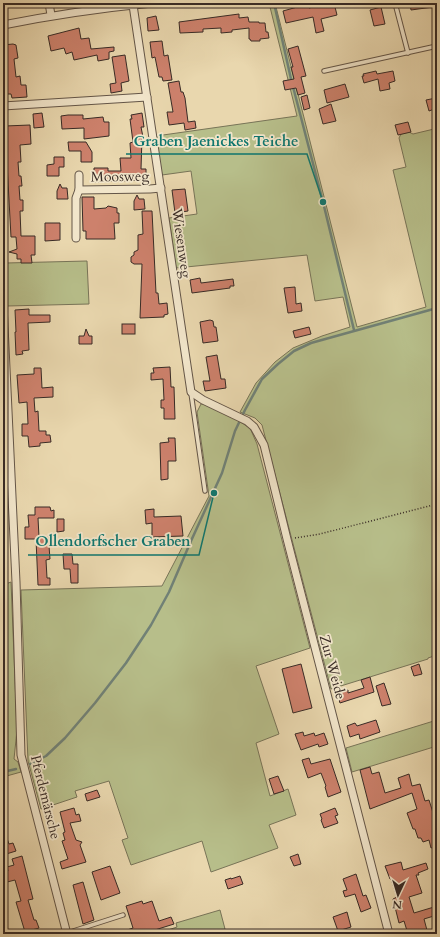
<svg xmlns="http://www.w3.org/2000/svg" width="440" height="937" font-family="Cardo,serif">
<rect width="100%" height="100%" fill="#e9d7ae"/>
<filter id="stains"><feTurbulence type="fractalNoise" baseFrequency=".005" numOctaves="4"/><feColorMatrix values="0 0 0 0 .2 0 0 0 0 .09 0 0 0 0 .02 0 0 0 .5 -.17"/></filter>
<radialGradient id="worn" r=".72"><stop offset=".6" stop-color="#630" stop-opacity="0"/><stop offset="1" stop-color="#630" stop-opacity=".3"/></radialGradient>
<!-- green -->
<g fill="#b7be8a" stroke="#787458">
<polygon points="269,3 275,3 357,327 426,307 393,170 406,167 399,138 401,134 409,132 413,134 434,129 437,143 437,655 428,658 428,659 331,689 262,425 255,418 240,412 256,383 275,362 293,348 322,336 350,327 343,297 315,301 307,255 176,268 169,218 197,214 191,171 162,175 156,136 297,116"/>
<polygon points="87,261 89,304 7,306 6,263"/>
<polygon points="201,404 205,404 237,420 250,428 257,444 310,648 256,666 279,734 256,743 270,796 288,789 296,815 269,825 278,848 211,872 202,841 131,865 122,840 128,838 109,781 75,791 77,797 41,809 28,761 21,590 162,586 209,496 197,412"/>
<polygon points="11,582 17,730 14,759 18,762 21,772 3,777 3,585"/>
<polygon points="437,720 437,746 352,772 346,748"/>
<polygon points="220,910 225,929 211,934 156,934 177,927 176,923"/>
</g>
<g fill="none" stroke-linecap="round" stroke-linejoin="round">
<!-- stream -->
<g stroke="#718176" stroke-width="2.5">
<polyline points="274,3 291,79 323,202 354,330"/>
<polyline points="30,764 46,756 65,738 95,703 126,663 151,625 169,592 191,541 222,473 235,431 245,410 262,379 278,364 294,351 311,343 437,308"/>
<polyline points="3,772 16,769"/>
</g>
</g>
<!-- building -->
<g fill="#cd816c" stroke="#382b26">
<polygon points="330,3 334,3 337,15 321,19 324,31 316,33 313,17 286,23 283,11 308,4 309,8"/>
<polygon points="410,3 432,3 433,7 411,10"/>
<polygon points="381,7 385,24 374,26 370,10"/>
<polygon points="239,14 239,18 248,17 249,22 259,22 259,23 265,23 266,32 268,32 269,38 260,39 260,41 251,41 250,39 249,39 249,28 232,30 232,32 221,33 221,28 203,29 203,32 180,33 179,22"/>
<polygon points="156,16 159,30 148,31 147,18"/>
<polygon points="79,28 81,39 89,38 91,49 114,47 114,51 109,52 109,59 98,61 97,55 74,60 72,52 66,54 64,48 51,51 48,36"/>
<polygon points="162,41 164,56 168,55 172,80 163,81 162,77 159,77 155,57 152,58 150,42"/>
<polygon points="13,44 16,45 18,58 14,59 16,77 20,76 21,85 26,85 27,97 12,98 11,94 4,94 3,82 7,81 3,58 3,45"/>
<polygon points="298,46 306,76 301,77 305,93 298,95 296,88 285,90 283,81 294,79 291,67 293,67 288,49"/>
<polygon points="125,55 129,81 121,83 122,91 111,93 110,84 116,83 112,57"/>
<polygon points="376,71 377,74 393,71 395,81 389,83 390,89 380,91 378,79 364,83 362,76 364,76 363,74"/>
<polygon points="179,81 181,92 183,92 185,98 188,122 195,121 196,128 185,130 184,123 169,125 167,112 173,112 168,83"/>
<polygon points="345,84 349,97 327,103 324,90"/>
<polygon points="307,95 310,108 304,110 301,97"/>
<polygon points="436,98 437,108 429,111 426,100"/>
<polygon points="331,104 336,121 323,124 319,109"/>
<polygon points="42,113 44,127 34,128 33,114"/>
<polygon points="142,113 144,127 141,127 143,137 142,137 141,169 146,169 146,180 94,182 94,168 108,168 108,171 121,171 120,158 131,158 130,143 133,142 130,119 132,119 131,115"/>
<polygon points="68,115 83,115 83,119 103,117 104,122 109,122 109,136 84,139 84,128 62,129 61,116"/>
<polygon points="408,122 411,132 398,135 395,125"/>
<polygon points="30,125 31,144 20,145 21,162 18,162 19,176 21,176 22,186 19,186 20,200 23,200 23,211 20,211 21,236 35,236 35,255 31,255 32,263 21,263 21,259 17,259 17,254 9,252 17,249 16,237 11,237 5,126"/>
<polygon points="68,142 86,142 92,152 92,162 81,162 81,151 69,151"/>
<polygon points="54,157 64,157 64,167 59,167 59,176 47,176 47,165 54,164"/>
<polygon points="60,184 62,188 67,188 68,199 57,199 57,191"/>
<polygon points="185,189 188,211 175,213 172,190"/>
<polygon points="137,195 139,199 144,199 145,209 134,210 134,201"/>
<polygon points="82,197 94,197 94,209 106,208 108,206 117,208 117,213 119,213 119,223 114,223 115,239 86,239 86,231 83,231"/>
<polygon points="142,211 152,211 156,293 158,293 159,304 167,303 168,314 164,315 164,317 140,318 142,264 134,264 131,262 131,257 134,255 134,252 138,250 138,235 143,234"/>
<polygon points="45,223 60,223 60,240 45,241"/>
<polygon points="200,278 201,283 233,279 234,286 230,286 230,288 192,293 190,280"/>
<polygon points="295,287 296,304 301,303 302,311 288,313 284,288"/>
<polygon points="29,309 29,315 50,315 50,322 28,323 29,350 22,351 23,354 16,355 15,332 16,332 15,310"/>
<polygon points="210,320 213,321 214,327 216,327 218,341 203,343 200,322"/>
<rect x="122" y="324" width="13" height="10"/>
<polygon points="309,327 311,334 295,338 293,331"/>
<polygon points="86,329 89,336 92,336 92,344 79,344 79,336 84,336"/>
<polygon points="217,355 221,379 225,379 226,388 205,391 203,381 210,381 206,357"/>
<polygon points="170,367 171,387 174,387 175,419 164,419 164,408 161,408 161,400 164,400 163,379 151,380 151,373 154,373 153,368"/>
<polygon points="34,368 41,368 42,388 53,387 53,397 34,398 35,412 38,411 39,431 46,431 46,435 50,435 51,442 40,443 40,446 29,447 28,436 22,436 22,424 28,424 27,402 19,403 17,375 34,374"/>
<polygon points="168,438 175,438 176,461 168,461 168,479 161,480 160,443 169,442"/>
<polygon points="35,507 50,507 51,511 54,510 54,518 38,518 39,537 48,537 48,546 49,546 50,559 46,560 47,578 50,578 50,585 38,585 36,539 25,539 25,527 29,527 28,515 35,515"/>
<polygon points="154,509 154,517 181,516 183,536 152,537 152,523 146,524 145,510"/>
<polygon points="57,519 64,519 64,531 57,532"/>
<polygon points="63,554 72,554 73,564 78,564 78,583 71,583 70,569 64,569"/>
<polygon points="301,664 312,708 293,713 282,669"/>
<polygon points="419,664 422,674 414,676 411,667"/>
<polygon points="370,677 374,692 340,703 337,693 348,690 348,693 364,688 361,680"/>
<polygon points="384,683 391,704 382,706 376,686"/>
<polygon points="376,720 380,732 360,739 359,734 350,737 347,726 355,723 357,726"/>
<polygon points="303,732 304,736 314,733 315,736 324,733 328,744 319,747 318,744 301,750 295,734"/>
<polygon points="309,758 311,764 330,759 341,792 328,797 325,787 326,786 321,773 308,778 302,760"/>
<polygon points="370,767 372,774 379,772 385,793 401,788 398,778 409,774 412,786 420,784 425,801 429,800 435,819 437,819 437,846 431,848 429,840 423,842 421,838 418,838 415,829 413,829 407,813 417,809 412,793 370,809 360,770"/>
<polygon points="278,776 284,791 274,794 269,779"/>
<polygon points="97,790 100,797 87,801 85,794"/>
<polygon points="74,808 76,815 79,814 81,821 70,823 76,840 82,842 80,845 86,862 62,869 60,862 68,859 62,841 65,840 63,833 65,832 60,812"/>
<polygon points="335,808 338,815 335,816 338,823 324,828 321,820 322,819 320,814"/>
<polygon points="4,830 9,844 13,843 16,851 3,855 3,831"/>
<polygon points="298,854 301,864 294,866 290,857"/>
<polygon points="22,856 33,899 28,900 34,920 36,920 39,928 25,932 16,902 21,901 15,880 3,883 3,873 8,871 7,867 14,865 12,859"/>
<polygon points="401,862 403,870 426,863 428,869 418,873 419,875 416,875 422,893 409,897 414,913 434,907 437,915 424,919 428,934 408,934 404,921 399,923 393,899 397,897 391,879 390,879 385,866"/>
<polygon points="110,866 120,893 101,900 92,872"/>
<polygon points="356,874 363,896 366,895 371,908 361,912 355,894 345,897 343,891 347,890 343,879"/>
<polygon points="240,876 243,884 228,889 225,880 231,878 231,879"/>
<polygon points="83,882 94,920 83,924 73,885"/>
<polygon points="142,901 143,904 152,901 159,921 171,917 174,924 142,934 118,934 118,933 133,928 126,906"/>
<polygon points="347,912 351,927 338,931 333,917"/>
</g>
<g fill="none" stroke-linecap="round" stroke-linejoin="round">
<defs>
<g id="lane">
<polyline points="395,3 408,53"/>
<polyline points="324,71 437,46"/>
<polyline points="191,393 205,491"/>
<polyline points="67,933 123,915"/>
</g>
<g id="street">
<polyline points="49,3 51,15"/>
<polyline points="133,5 191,392 203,400 247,421 254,427 264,445 287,539 389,934"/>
<path d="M3,25C53,15 102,8 152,3"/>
<polyline points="3,106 147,97"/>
<polyline points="79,190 150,189 161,188"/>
<polyline points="76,238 76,198 79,190 79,175"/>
<polyline points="3,304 16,582 21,755 67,934"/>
</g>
</defs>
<!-- lane casing -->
<use href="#lane" stroke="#645648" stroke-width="5.5"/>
<!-- street casing -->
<use href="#street" stroke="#645648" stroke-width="9"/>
<!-- path -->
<polyline stroke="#382b26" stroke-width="1.5" stroke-dasharray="1 2" stroke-linecap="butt" points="295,538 320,534 437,504"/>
<!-- lane -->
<use href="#lane" stroke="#f1e5ca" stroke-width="3.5"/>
<!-- street -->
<use href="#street" stroke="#f1e5ca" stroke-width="7"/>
</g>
<g text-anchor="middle" stroke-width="3.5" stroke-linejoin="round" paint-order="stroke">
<!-- street labels -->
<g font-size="14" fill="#382b26" stroke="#f1e5ca">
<text transform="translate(120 176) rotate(-1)" y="5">Moosweg</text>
<text transform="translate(182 243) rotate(82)" y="5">Wiesenweg</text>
<text transform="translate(333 667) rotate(75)" y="5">Zur Weide</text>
<text transform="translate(46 797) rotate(76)" y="5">Pferdemärsche</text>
</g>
</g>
<!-- callouts -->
<path fill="none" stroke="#0f766e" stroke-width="1.5" d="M323 202L307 154H126M214 493L199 555H28"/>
<g fill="#0f766e" stroke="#f1e5ca" stroke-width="1.5">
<circle cx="323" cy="202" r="4"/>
<circle cx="214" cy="493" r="4"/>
</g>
<g font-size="15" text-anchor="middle" font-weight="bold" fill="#0f766e" stroke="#f1e5ca" stroke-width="3.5" stroke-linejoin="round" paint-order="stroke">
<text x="216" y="146">Graben Jaenickes Teiche</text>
<text x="113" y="546">Ollendorfscher Graben</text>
</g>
<!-- margin -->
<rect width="440" height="937" fill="none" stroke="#e9d7ae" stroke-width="16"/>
<rect x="4" y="4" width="432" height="929" fill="none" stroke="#382b26" stroke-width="2"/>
<rect x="8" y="8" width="424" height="921" fill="none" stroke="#382b26"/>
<!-- north arrow -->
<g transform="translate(398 895) rotate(184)" stroke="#f1e5ca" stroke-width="3" paint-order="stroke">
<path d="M0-3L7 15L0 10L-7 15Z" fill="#382b26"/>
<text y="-6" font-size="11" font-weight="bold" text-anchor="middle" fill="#382b26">N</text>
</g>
<rect width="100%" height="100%" filter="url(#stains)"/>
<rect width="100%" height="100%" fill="url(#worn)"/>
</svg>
